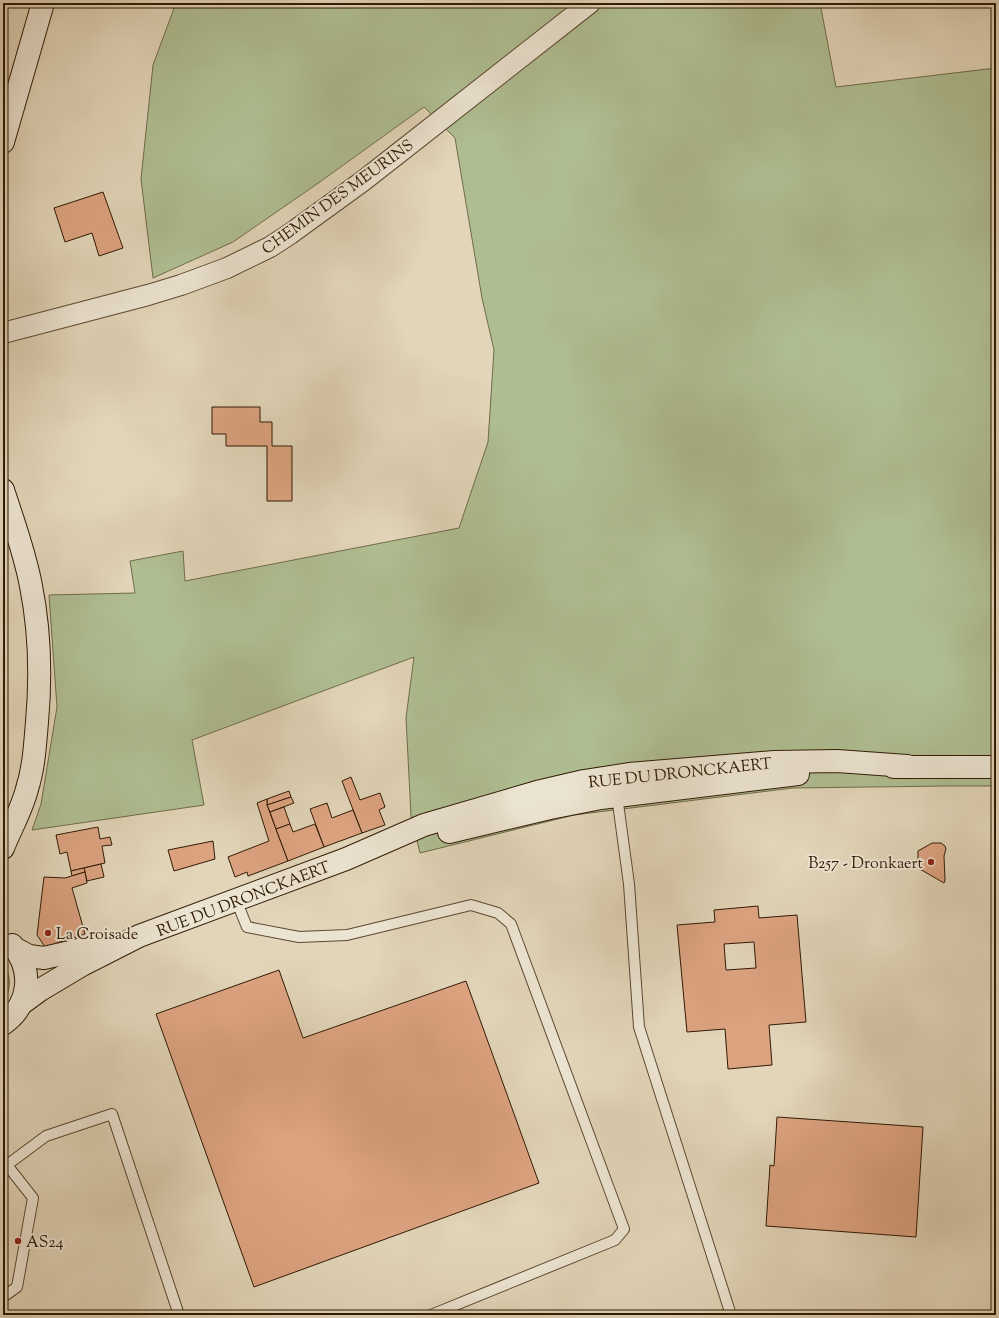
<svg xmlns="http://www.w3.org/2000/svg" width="999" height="1318" font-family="'Sorts Mill Goudy',serif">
<rect width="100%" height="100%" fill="#e2d5b9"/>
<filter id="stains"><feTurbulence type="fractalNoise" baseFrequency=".005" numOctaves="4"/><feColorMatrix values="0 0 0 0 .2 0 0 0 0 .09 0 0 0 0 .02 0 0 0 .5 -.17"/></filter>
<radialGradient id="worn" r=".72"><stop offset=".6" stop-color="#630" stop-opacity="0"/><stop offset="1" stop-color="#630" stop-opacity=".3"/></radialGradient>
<!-- green -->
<g fill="#afbe92" stroke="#6f6c4a">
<polygon points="176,3 820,3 836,87 996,68 996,786 946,786 793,788 574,815 420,853 411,816 406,718 414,657 192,740 204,805 32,830 41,804 57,707 49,595 135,593 130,561 183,551 185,581 459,528 488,442 494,350 482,298 455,138 424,107 317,184 233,242 153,278 141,179 153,65"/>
<path d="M3,962C11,975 12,989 3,1002Z"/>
</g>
<!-- building -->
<g fill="#dda381" stroke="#2f1a03" fill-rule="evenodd">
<polygon points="103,192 123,248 99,256 92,233 65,242 54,208"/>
<polygon points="212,407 260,407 260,422 272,422 272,446 292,446 292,501 267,501 267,446 226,446 226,434 212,434"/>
<polygon points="351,777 360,800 380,793 385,807 379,810 385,825 362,833 342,781"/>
<polygon points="289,791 291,797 267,805 267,799"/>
<polygon points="291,797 294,803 270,812 267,805"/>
<polygon points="267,799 267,805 288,861 248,876 247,872 235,877 228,857 269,841 257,803"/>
<polygon points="327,803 332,818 353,810 362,833 324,847 310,809"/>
<polygon points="284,807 290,824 276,829 270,812"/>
<polygon points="290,824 293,832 315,824 324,847 288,861 276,829"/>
<polygon points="98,827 100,839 110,837 112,845 102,846 105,863 71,871 67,852 60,854 56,835"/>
<polygon points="213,841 215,859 174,871 168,850"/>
<polygon points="932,843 941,843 945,846 946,849 944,856 945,880 944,883 918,868 918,851"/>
<polygon points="101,864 104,877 87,881 84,868"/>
<polygon points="84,868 85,872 72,876 71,871"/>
<polygon points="85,872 87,883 72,888 85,934 45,947 37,935 44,877 65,878"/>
<path d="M758,906L759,918L797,915L806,1022L769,1025L772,1065L728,1069L725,1029L687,1032L677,925L715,922L714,910ZM754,942L756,968L726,970L724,944Z"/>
<polygon points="279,970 303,1038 466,981 539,1183 254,1287 156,1014"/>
<polygon points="777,1117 923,1127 916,1237 766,1226 770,1165 774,1166"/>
</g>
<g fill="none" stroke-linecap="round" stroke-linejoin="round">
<defs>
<g id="lane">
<polyline points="617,796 629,884 639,1027 731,1315"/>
<polyline points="236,900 247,927 299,937 347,935 471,905 498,913 511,924 624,1229 615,1240 431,1315"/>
<polyline points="3,1163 7,1165 33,1198 17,1287 3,1297"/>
<polyline points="7,1165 46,1136 112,1114 179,1315"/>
</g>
<polyline id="street" points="3,333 148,295 181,285 227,268 270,247 290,234 363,181 590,3"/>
<g id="secondary">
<polyline points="3,142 43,3"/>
<path d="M3,490C13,521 25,553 31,586C40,631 41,677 37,722C35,745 34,767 27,789C22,809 11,828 3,848"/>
<polyline points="894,767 996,767"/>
<polyline points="449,832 550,808 601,798 798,774"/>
<polyline points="14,948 29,956 44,958 105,944"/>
<polyline points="21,1004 40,990 82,965 139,936 346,859 424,825 537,792 584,781 629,774 774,762 837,761 907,766"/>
<path d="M3,1024C30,1005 34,970 12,945"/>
</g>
</defs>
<!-- lane casing -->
<use href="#lane" stroke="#5c4930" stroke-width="12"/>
<!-- street casing -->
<use href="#street" stroke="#5c4930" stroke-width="22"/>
<!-- secondary casing -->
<use href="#secondary" stroke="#2f1a03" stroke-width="24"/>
<!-- lane -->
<use href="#lane" stroke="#ece4d2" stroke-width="10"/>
<!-- street -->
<use href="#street" stroke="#ece4d2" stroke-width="20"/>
<!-- secondary -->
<use href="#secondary" stroke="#ece4d2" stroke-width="22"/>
</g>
<!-- markers -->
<g fill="#8f2418" stroke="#ece4d2" stroke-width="1.5">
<circle cx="931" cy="862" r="4"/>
<circle cx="48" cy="933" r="4"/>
<circle cx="18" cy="1241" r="4"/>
</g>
<g text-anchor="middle" stroke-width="4" stroke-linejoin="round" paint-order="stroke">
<!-- street labels -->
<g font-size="16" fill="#2f1a03" stroke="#ece4d2">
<text transform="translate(337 196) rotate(-36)" y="6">CHEMIN DES MEURINS</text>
<text transform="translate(680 772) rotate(-6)" y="6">RUE DU DRONCKAERT</text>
<text transform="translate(243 898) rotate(-21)" y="6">RUE DU DRONCKAERT</text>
</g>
<!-- poi labels -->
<g font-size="16" fill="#2f1a03" stroke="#ece4d2" text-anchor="start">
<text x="923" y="868" text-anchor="end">B257 - Dronkaert</text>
<text x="56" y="939">La Croisade</text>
<text x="26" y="1247">AS24</text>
</g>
</g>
<!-- margin -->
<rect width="999" height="1318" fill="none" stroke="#e2d5b9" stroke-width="16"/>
<rect x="4" y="4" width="991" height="1310" fill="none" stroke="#2f1a03" stroke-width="2"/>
<rect x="8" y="8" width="983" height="1302" fill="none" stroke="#2f1a03"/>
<rect width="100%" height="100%" filter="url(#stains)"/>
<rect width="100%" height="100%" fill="url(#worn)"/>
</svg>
